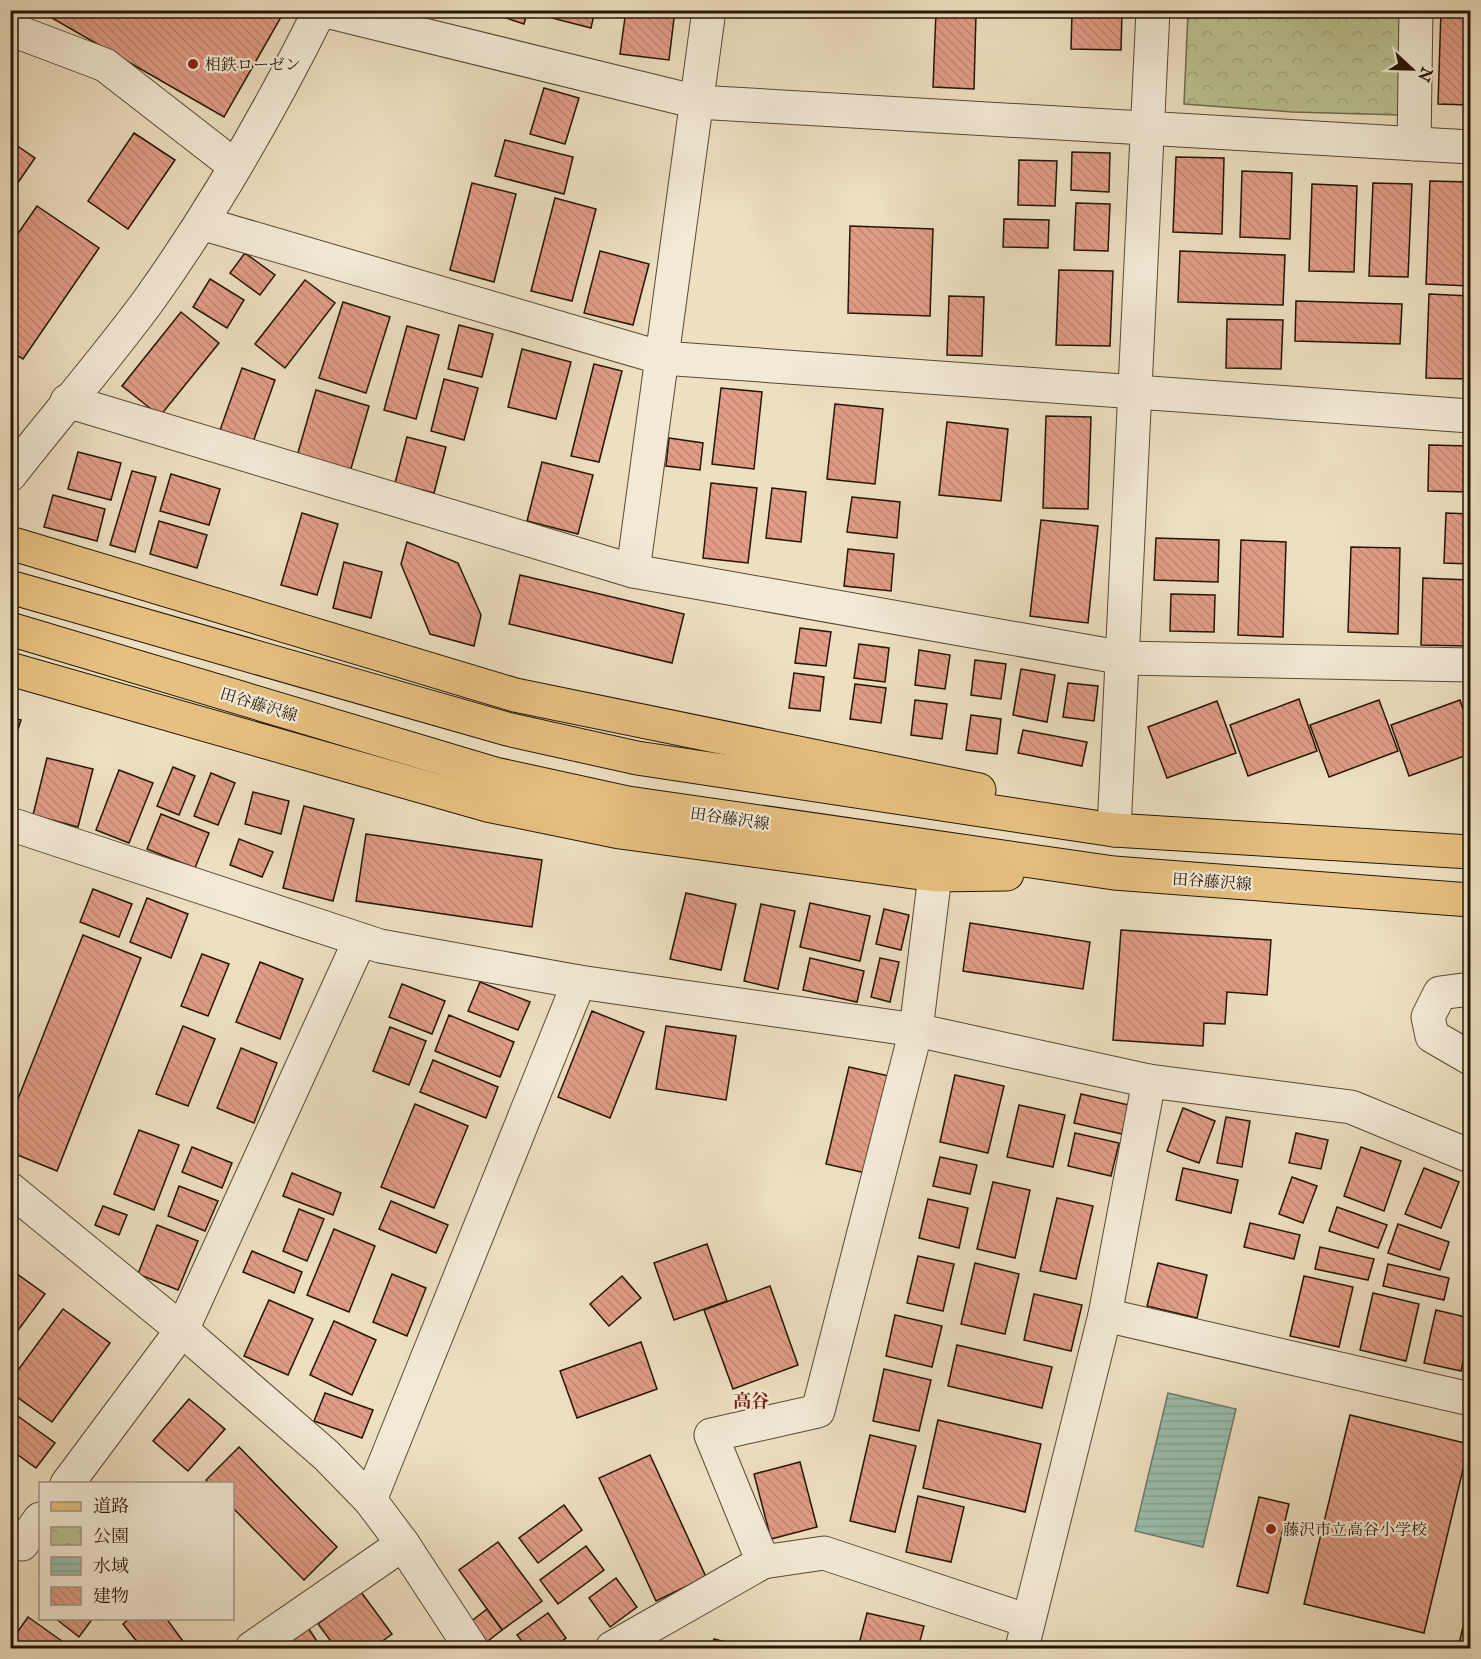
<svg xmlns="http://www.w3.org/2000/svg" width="1481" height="1659" font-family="'IM FELL English','Noto Serif JP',serif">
<defs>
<pattern id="park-crowns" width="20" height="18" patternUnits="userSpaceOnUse" patternTransform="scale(1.5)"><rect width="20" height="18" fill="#bac191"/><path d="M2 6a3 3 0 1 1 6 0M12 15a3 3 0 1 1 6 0" fill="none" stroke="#a0a57c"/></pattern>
<pattern id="water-rules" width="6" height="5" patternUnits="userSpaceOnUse" patternTransform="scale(1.5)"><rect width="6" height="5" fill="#9abdad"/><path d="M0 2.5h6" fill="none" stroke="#85a293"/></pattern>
<pattern id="building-back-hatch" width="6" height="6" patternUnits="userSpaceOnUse" patternTransform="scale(1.5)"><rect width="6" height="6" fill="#e19d87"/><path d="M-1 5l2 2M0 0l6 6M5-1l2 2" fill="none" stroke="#c18673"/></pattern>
</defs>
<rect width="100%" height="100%" fill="#eddfc0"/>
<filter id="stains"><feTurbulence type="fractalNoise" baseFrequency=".00333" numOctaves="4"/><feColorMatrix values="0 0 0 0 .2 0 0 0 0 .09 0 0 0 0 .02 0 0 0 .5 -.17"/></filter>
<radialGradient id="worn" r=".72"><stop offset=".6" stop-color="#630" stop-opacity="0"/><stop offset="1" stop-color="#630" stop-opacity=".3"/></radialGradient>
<!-- park -->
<polygon fill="url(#park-crowns)" stroke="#706c4b" stroke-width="1.5" points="1188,11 1401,11 1400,115 1292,112 1184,104"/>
<!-- water -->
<polygon fill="url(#water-rules)" stroke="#6b7a6a" stroke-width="1.5" points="1168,1393 1236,1409 1203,1547 1135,1531"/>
<!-- building -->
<g fill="url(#building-back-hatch)" stroke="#251605" stroke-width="1.5">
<polygon points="38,10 285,10 224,117"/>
<polygon points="505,10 528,10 524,24 503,17"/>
<polygon points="554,10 595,10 591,28 552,18"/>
<polygon points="626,10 675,10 669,60 620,54"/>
<polygon points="1441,10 1470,10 1470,105 1438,104"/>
<polygon points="936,12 976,14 974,89 933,87"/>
<polygon points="1072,12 1122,13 1121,50 1071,49"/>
<polygon points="544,88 579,98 565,144 530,134"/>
<polygon points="134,133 175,160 128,229 88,201"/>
<polygon points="505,140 573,157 564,194 495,176"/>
<polygon points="10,141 35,158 10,194"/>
<polygon points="1072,152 1110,153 1109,192 1071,190"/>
<polygon points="1176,157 1224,158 1222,234 1173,232"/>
<polygon points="1019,160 1057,161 1055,206 1018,205"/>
<polygon points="1242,171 1292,173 1290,239 1240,237"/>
<polygon points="1430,181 1470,182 1470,286 1426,284"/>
<polygon points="472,183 516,194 494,282 450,270"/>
<polygon points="1373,183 1412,184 1408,277 1369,276"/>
<polygon points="1312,184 1357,186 1354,272 1309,271"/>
<polygon points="555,198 596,209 572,301 531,291"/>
<polygon points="1076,203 1110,204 1108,251 1074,250"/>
<polygon points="37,206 99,248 23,359 10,351 10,245"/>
<polygon points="1004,219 1049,220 1048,248 1003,247"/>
<polygon points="850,226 933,229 930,316 848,313"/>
<polygon points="600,251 649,264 633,325 584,313"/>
<polygon points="1180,251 1285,255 1283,305 1178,302"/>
<polygon points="245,253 275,275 260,295 230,273"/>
<polygon points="1059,270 1113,271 1110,346 1056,345"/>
<polygon points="210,279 244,300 227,328 193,307"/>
<polygon points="305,280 335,303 285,368 255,344"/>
<polygon points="1429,294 1470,296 1470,379 1426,378"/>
<polygon points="949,296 984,297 982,356 947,355"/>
<polygon points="1296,301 1402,304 1400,344 1295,341"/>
<polygon points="343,302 390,317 366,393 319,378"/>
<polygon points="181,312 219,343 160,416 122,386"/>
<polygon points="1227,319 1283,320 1281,369 1226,368"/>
<polygon points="459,325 493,334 482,377 448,369"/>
<polygon points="407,326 439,335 416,419 384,410"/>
<polygon points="522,349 571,362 556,419 508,407"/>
<polygon points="594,364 622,371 599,462 571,456"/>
<polygon points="242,368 275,380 252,445 219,433"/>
<polygon points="444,379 478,388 464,440 431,431"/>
<polygon points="721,388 762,392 754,469 712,464"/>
<polygon points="316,390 369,406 350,472 297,456"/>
<polygon points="835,404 883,409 875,484 827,479"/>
<polygon points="1046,416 1091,417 1088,509 1043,508"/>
<polygon points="947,422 1008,429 1001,501 939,495"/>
<polygon points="407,437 446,447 434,493 395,483"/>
<polygon points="669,438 703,443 700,470 666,466"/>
<polygon points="1429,445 1470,446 1470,492 1428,491"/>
<polygon points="78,452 121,463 111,500 68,489"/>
<polygon points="542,462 593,475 578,534 527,521"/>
<polygon points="132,471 156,477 135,552 110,545"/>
<polygon points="171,474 220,489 209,525 160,511"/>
<polygon points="711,483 757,488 748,563 703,558"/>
<polygon points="772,488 806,492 801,542 766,538"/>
<polygon points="53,495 105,509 97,541 44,527"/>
<polygon points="852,497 900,502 897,538 847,532"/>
<polygon points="302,513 338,524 317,595 281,585"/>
<polygon points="1446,513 1470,514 1470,564 1444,563"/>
<polygon points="1041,520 1098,526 1088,623 1030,616"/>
<polygon points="159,521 207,535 197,568 150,554"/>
<polygon points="1156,538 1219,540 1218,582 1154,580"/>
<polygon points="1241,540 1286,542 1283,637 1238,635"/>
<polygon points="407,542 458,563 481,615 474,646 430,634 401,564"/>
<polygon points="1351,547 1400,548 1398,634 1348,632"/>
<polygon points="848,549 894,554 891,591 844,586"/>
<polygon points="344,562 382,572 371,618 333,608"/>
<polygon points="520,575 684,614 672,663 509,624"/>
<polygon points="1423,578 1468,580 1466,646 1421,645"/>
<polygon points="1171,594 1215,595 1214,632 1170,631"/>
<polygon points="800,628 831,632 826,666 795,663"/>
<polygon points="859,644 889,648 885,682 854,678"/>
<polygon points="919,650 950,655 945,689 915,685"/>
<polygon points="975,660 1006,664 1001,699 971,695"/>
<polygon points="1021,669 1055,675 1047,722 1013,715"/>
<polygon points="794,673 824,677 820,711 789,708"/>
<polygon points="1068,683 1098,686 1094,721 1063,717"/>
<polygon points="855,684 886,688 881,723 850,719"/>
<polygon points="1299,699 1317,751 1248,776 1230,725"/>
<polygon points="915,700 947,704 942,739 911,735"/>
<polygon points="1379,700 1398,751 1329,777 1310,725"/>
<polygon points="1460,700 1470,730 1470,754 1409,776 1391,725"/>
<polygon points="1217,701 1236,753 1167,778 1148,727"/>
<polygon points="971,715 1001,719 997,754 966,750"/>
<polygon points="10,717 21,720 10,754"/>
<polygon points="1023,730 1087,742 1082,766 1018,753"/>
<polygon points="47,758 93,769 78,827 33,815"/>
<polygon points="173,767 195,776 179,815 157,806"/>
<polygon points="119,770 153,783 129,843 96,830"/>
<polygon points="211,773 235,783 218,825 194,816"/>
<polygon points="253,792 289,801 281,834 245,824"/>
<polygon points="304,806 354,819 333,901 283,888"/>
<polygon points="161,814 209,833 195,868 147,849"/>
<polygon points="366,834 542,860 532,927 356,901"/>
<polygon points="239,839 273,852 262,877 230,865"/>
<polygon points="93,889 132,904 119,937 80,922"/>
<polygon points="686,893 736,904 721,970 670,959"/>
<polygon points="147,898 188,914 171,958 130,942"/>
<polygon points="810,903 870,916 860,961 800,947"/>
<polygon points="761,904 795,911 778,989 744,981"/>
<polygon points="884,909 909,915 901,950 876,944"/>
<polygon points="970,923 1090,942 1083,989 963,971"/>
<polygon points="1121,930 1271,940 1267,995 1227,992 1225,1024 1204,1023 1203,1046 1113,1040"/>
<polygon points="83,935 141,958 57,1171 10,1152 10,1119"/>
<polygon points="202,954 229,964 208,1016 181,1006"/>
<polygon points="810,958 864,971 857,1002 803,990"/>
<polygon points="880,958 899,962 890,1002 871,997"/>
<polygon points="260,962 303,979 280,1039 236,1022"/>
<polygon points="480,982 530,1002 518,1030 468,1011"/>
<polygon points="402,984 445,1001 432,1034 389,1017"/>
<polygon points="592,1011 644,1032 610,1118 558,1097"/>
<polygon points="449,1015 514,1042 500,1077 435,1051"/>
<polygon points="183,1026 215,1039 188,1106 156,1094"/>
<polygon points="666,1026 736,1036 726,1100 656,1089"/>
<polygon points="390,1027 426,1041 409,1085 373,1071"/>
<polygon points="241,1048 277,1063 254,1123 217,1108"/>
<polygon points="433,1060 498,1087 486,1118 420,1092"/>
<polygon points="849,1067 889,1076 866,1173 826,1164"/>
<polygon points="955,1075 1004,1086 988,1153 940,1142"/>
<polygon points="1081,1094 1129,1105 1122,1134 1074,1123"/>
<polygon points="415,1104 468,1126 434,1208 381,1187"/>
<polygon points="1019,1105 1065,1115 1053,1167 1007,1157"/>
<polygon points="1183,1108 1215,1121 1199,1163 1167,1151"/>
<polygon points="1226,1117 1250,1121 1242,1167 1217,1163"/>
<polygon points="139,1130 179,1145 154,1210 114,1194"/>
<polygon points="1075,1133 1119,1143 1111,1176 1068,1166"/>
<polygon points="1296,1133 1328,1140 1321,1169 1289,1163"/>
<polygon points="192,1147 232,1163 222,1188 182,1172"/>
<polygon points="1361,1147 1401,1161 1384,1211 1344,1196"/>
<polygon points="940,1157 977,1165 970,1194 933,1186"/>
<polygon points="1183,1168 1238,1180 1231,1213 1176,1200"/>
<polygon points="1424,1168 1459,1182 1441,1228 1405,1214"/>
<polygon points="292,1173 341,1193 333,1215 283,1196"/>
<polygon points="1292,1177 1317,1186 1303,1223 1279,1214"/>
<polygon points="993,1182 1030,1190 1015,1258 977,1249"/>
<polygon points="179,1186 218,1201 205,1231 168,1216"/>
<polygon points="1057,1198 1093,1206 1076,1279 1040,1271"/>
<polygon points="928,1199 968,1208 959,1248 919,1238"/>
<polygon points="391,1201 448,1225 436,1253 379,1229"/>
<polygon points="103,1206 127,1215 119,1235 95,1225"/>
<polygon points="1337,1207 1387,1225 1378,1248 1329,1231"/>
<polygon points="299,1209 324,1219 307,1261 283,1251"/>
<polygon points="1250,1223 1300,1235 1294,1259 1244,1247"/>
<polygon points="1398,1224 1449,1242 1440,1270 1388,1253"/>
<polygon points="157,1225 198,1241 178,1290 138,1274"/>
<polygon points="334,1229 375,1246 349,1312 307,1295"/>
<polygon points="707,1244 727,1301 674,1320 654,1263"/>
<polygon points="1320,1247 1374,1259 1368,1280 1315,1269"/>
<polygon points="252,1251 302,1272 294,1293 243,1272"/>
<polygon points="918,1256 954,1264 943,1311 907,1303"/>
<polygon points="975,1263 1019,1274 1005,1334 961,1324"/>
<polygon points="1158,1263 1207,1275 1197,1318 1147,1306"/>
<polygon points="1388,1264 1449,1278 1444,1300 1383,1286"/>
<polygon points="10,1269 45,1294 10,1341"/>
<polygon points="392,1274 426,1288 407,1336 373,1322"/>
<polygon points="1470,1274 1470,1307 1463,1306"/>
<polygon points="622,1276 641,1298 609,1326 590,1304"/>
<polygon points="1304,1276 1353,1287 1339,1347 1290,1336"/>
<polygon points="770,1286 798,1365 733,1389 704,1310"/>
<polygon points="1373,1293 1419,1304 1406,1361 1360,1350"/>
<polygon points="1034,1294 1082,1305 1071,1351 1024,1340"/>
<polygon points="269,1300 313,1319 288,1375 244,1356"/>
<polygon points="63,1309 110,1343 52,1422 10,1392 10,1381"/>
<polygon points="1436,1310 1470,1318 1470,1331 1461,1371 1424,1363"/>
<polygon points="895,1315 942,1326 932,1367 886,1356"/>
<polygon points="334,1321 376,1340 352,1395 310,1375"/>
<polygon points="641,1342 657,1389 577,1418 560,1371"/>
<polygon points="957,1345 1052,1367 1042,1408 948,1386"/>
<polygon points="884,1369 931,1380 919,1431 873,1421"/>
<polygon points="325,1393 373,1410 362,1438 314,1421"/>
<polygon points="189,1399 225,1429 188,1471 153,1441"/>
<polygon points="15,1414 55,1443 36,1468 10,1449 10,1420"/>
<polygon points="1350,1415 1469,1444 1424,1633 1304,1604"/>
<polygon points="938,1420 1041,1444 1025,1512 923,1488"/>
<polygon points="870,1435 916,1446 895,1532 850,1521"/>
<polygon points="239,1447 337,1547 304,1580 232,1507 232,1484 209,1484 206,1480"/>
<polygon points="650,1455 706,1577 656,1601 599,1478"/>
<polygon points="800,1462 817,1527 771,1539 754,1474"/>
<polygon points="918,1496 964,1507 951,1562 906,1552"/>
<polygon points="1259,1497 1289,1504 1268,1593 1237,1586"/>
<polygon points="564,1505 582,1530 538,1563 519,1538"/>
<polygon points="498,1542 542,1601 502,1630 459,1570"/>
<polygon points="586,1546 604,1570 558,1604 540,1580"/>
<polygon points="616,1578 637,1607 610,1627 589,1598"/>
<polygon points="361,1592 392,1634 373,1648 336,1648 318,1624"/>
<polygon points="1470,1597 1470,1648 1458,1648"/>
<polygon points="487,1609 502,1630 484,1644 469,1623"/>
<polygon points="548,1613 566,1638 553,1648 527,1648 517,1635"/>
<polygon points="867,1613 924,1626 918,1648 858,1648"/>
<polygon points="28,1617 69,1646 67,1648 22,1648 11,1641"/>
<polygon points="55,1618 93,1618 79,1637"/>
<polygon points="130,1618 166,1618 188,1648 142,1648 123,1624"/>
<polygon points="307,1626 320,1646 316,1648 298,1648 291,1638"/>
<polygon points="714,1639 749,1648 712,1648"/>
</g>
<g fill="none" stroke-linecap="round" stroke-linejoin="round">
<defs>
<g id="minor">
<polyline points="322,10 697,102 1470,147"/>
<polyline points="10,29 105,65 235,166"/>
<polyline points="1414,144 1416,10"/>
<polyline points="201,223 662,358 1470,416"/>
<polyline points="67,401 633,571 1124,658 1470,665"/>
<path d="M10,475C56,416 105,360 149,300C214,209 270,111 320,10"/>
<polyline points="633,571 709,10"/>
<polyline points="10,824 380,946 579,982 916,1030 1149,1081 1351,1107 1470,1156"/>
<polyline points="1114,830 1153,10"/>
<polyline points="935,875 916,1030 818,1411 711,1435 763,1562 824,1553 1028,1621"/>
<polyline points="1470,989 1440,993 1428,1017 1432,1036 1470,1058"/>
<polyline points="10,1189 182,1330 326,1455 370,1500 403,1544 471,1648"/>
<polyline points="1105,1315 1470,1399"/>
<polyline points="67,1484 182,1330 360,940"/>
<polyline points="370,1500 579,982"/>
<polyline points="10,1536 22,1544 40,1519"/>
<polyline points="252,1648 403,1544"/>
<polyline points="612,1648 763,1562"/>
<polyline points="1022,1648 1105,1315 1149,1081"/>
</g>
<g id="major">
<polyline points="10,543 515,695 979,790"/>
<polyline points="10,587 507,729 637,758 1114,830 1470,852"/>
<polyline points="10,629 495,774 628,803 1114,873 1470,900"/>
<polyline points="10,669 487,805 620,832 935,875 1007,874"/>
</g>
</defs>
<!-- minor casing -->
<use href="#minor" stroke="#574834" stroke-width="35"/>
<!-- major casing -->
<use href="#major" stroke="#251605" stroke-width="35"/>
<!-- minor -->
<use href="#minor" stroke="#f3ead6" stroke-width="33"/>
<!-- major -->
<use href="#major" stroke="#e6c080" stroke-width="33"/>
</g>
<!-- markers -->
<g fill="#8f2418" stroke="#f3ead6" stroke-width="2">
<circle cx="193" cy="64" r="6"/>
<circle cx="1271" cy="1529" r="6"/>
</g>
<g text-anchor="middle" stroke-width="4.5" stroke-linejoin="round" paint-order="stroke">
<!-- poi labels -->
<g font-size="16" fill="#251605" stroke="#f3ead6" text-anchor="start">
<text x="205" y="70">相鉄ローゼン</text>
<text x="1283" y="1535">藤沢市立高谷小学校</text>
</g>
<!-- street labels -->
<g font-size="16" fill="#251605" stroke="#f3ead6">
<text transform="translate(259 704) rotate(17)" y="6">田谷藤沢線</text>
<text transform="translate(730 818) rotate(8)" y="6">田谷藤沢線</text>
<text transform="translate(1212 881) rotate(4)" y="6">田谷藤沢線</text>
</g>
<!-- neighbourhood labels -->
<g font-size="18" font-weight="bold" fill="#7a1f14" stroke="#f3ead6">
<text x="751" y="1407">高谷</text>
</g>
</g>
<!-- margin -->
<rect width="1481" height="1659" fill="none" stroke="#eddfc0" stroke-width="36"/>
<rect x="12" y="12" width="1457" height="1635" fill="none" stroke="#251605" stroke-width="3"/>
<rect x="18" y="18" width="1445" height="1623" fill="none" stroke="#251605" stroke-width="1.5"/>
<!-- legend -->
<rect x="39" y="1482" width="195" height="138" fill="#f3ead6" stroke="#a19582" stroke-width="1.5"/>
<rect x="51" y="1502" width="30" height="9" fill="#e6c080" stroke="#a19582" stroke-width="1.5"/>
<text x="93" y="1512" font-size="18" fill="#251605">道路</text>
<rect x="51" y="1527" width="30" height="18" fill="url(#park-crowns)" stroke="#a19582" stroke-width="1.5"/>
<text x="93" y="1542" font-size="18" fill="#251605">公園</text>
<rect x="51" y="1557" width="30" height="18" fill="url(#water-rules)" stroke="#a19582" stroke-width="1.5"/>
<text x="93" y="1572" font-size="18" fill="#251605">水域</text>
<rect x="51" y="1587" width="30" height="18" fill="url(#building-back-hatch)" stroke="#a19582" stroke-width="1.5"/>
<text x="93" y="1602" font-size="18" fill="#251605">建物</text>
<!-- north arrow -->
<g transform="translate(1412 69) rotate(112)" stroke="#f3ead6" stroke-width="4.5" paint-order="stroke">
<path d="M0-4.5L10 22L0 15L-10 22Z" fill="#251605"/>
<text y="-9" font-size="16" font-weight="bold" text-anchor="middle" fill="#251605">N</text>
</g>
<rect width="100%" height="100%" filter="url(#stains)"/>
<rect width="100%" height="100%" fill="url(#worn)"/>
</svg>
